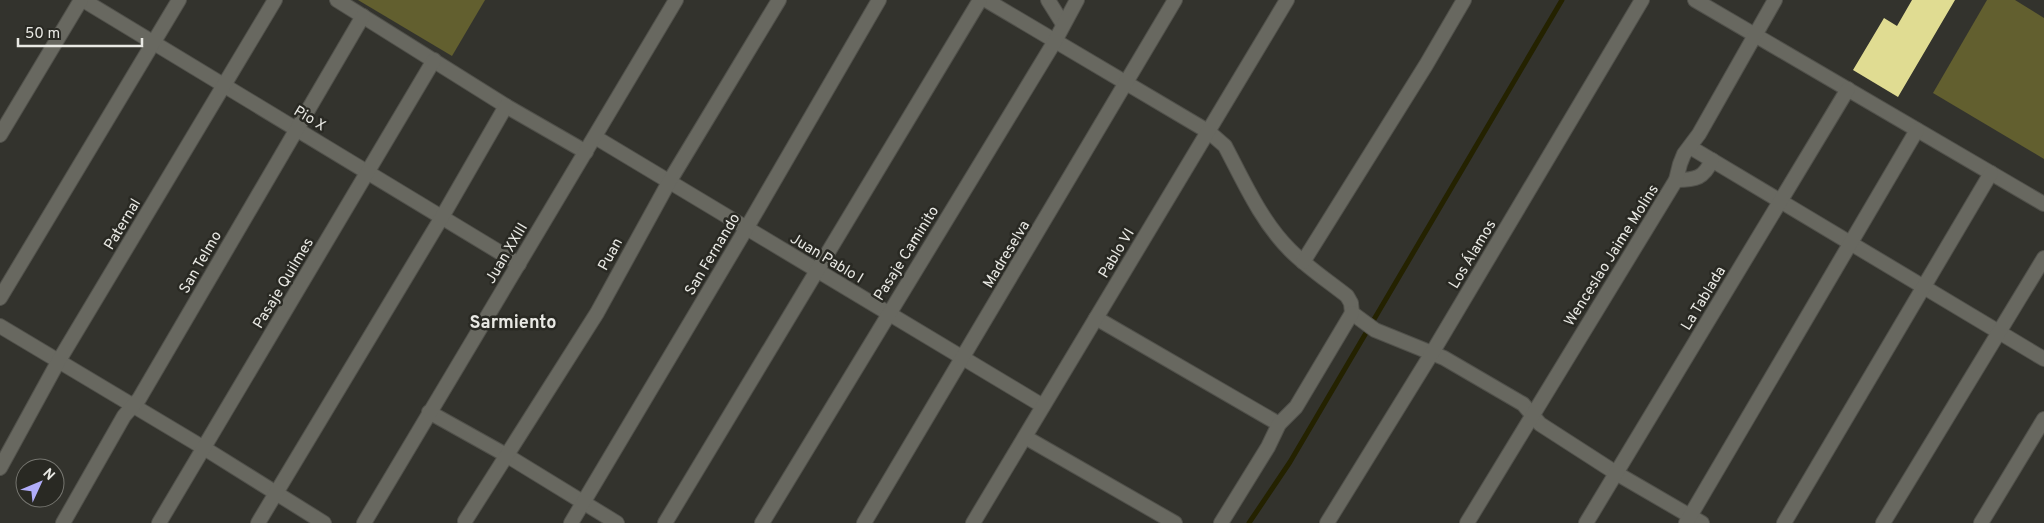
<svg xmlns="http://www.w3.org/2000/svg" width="2044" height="523" font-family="Overpass,sans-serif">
<rect width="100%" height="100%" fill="#33332d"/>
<!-- green -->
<g fill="#625f2f">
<polygon points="358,0 485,0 452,56"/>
<polygon points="1987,0 2015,0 2044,18 2044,159 1933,93"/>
</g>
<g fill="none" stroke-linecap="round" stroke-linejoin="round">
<!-- stream -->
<polyline stroke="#242200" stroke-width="5" points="1249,523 1290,462 1562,0"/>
</g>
<!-- building -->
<polygon fill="#e0dc92" points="1912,0 1955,0 1898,97 1853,70 1884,18 1897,26"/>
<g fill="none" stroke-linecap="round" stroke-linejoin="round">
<defs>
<g id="street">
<polyline points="83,0 519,264"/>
<polyline points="337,0 506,106 586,152"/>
<path d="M986,0L1209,132L1225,146C1244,182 1261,221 1290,250C1307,267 1328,281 1347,296L1351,303L1352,313"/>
<polyline points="1048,0 1063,24"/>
<polyline points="1695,0 2044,204"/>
<polyline points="0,135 81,0"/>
<polyline points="595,137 1043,406"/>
<polyline points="1690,147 2044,359"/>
<path d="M1676,180C1696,180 1704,178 1712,160"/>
<polyline points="1303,262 1426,65 1464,0"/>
<polyline points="0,298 179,0"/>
<polyline points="1352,313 1375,330 1444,358 1523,404 1540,424 1616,473 1702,523"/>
<polyline points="1096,318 1279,424"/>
<polyline points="0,326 204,448 324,523"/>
<polyline points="429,412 506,455 617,523"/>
<polyline points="1025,437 1175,523"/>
<polyline points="0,468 58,362 275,0"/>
<polyline points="465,521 597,313 669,182 779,0"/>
<polyline points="63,523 124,416 139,399 363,16"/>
<polyline points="159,523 434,60"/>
<polyline points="258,523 442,217 506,106"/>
<polyline points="364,523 676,0"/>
<polyline points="571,523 746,229 879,0"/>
<polyline points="665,523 980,0"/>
<polyline points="762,523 1055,41 1077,0"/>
<polyline points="864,523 1175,0"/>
<polyline points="973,523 1287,0"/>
<polyline points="1221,523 1268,447 1279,424 1296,407 1352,313"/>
<polyline points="1327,523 1432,353 1642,0"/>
<polyline points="1467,523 1676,180 1680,164 1684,154 1699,134 1775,0"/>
<polyline points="1586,523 1848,89"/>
<polyline points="1686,523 1917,130"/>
<polyline points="1784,523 1991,173"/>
<polyline points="1883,523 2044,258"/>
<polyline points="1981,523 2044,419"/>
</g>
</defs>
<!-- street casing -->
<use href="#street" stroke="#51514b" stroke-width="16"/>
<!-- street -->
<use href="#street" stroke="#686860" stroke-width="14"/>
</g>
<g text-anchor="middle" stroke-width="5" stroke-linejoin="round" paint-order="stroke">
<!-- street labels -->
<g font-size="15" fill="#e9e9e4" stroke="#292923">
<text transform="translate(310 118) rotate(31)" y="5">Pio X</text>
<text transform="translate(122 224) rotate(-59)" y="5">Paternal</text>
<text transform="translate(506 253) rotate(-59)" y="5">Juan XXIII</text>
<text transform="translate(906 253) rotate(-58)" y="5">Pasaje Caminito</text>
<text transform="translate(1116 253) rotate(-59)" y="5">Pablo VI</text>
<text transform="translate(610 254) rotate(-61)" y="5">Puan</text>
<text transform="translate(712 254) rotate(-59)" y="5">San Fernando</text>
<text transform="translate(1006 254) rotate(-59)" y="5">Madreselva</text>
<text transform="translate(1472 254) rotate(-59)" y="5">Los Álamos</text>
<text transform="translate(1611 255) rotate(-58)" y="5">Wenceslao Jaime Molins</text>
<text transform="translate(827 258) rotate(31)" y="5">Juan Pablo I</text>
<text transform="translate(200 262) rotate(-60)" y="5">San Telmo</text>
<text transform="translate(283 283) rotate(-59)" y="5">Pasaje Quilmes</text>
<text transform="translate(1703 298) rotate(-59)" y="5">La Tablada</text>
</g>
<!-- quarter labels -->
<g font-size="18" font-weight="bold" fill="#e9e9e4" stroke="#292923">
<text x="513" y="328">Sarmiento</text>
</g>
</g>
<!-- north arrow -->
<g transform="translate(40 483) rotate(46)"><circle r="24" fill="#292923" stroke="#767670"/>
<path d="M0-4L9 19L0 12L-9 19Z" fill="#b1adfa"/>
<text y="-8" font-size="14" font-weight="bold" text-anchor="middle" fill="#e9e9e4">N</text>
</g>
<!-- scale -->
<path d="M18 38v8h124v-8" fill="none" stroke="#e9e9e4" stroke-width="2.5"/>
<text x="25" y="38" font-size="15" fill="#e9e9e4" stroke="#292923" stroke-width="4" paint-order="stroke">50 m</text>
</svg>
